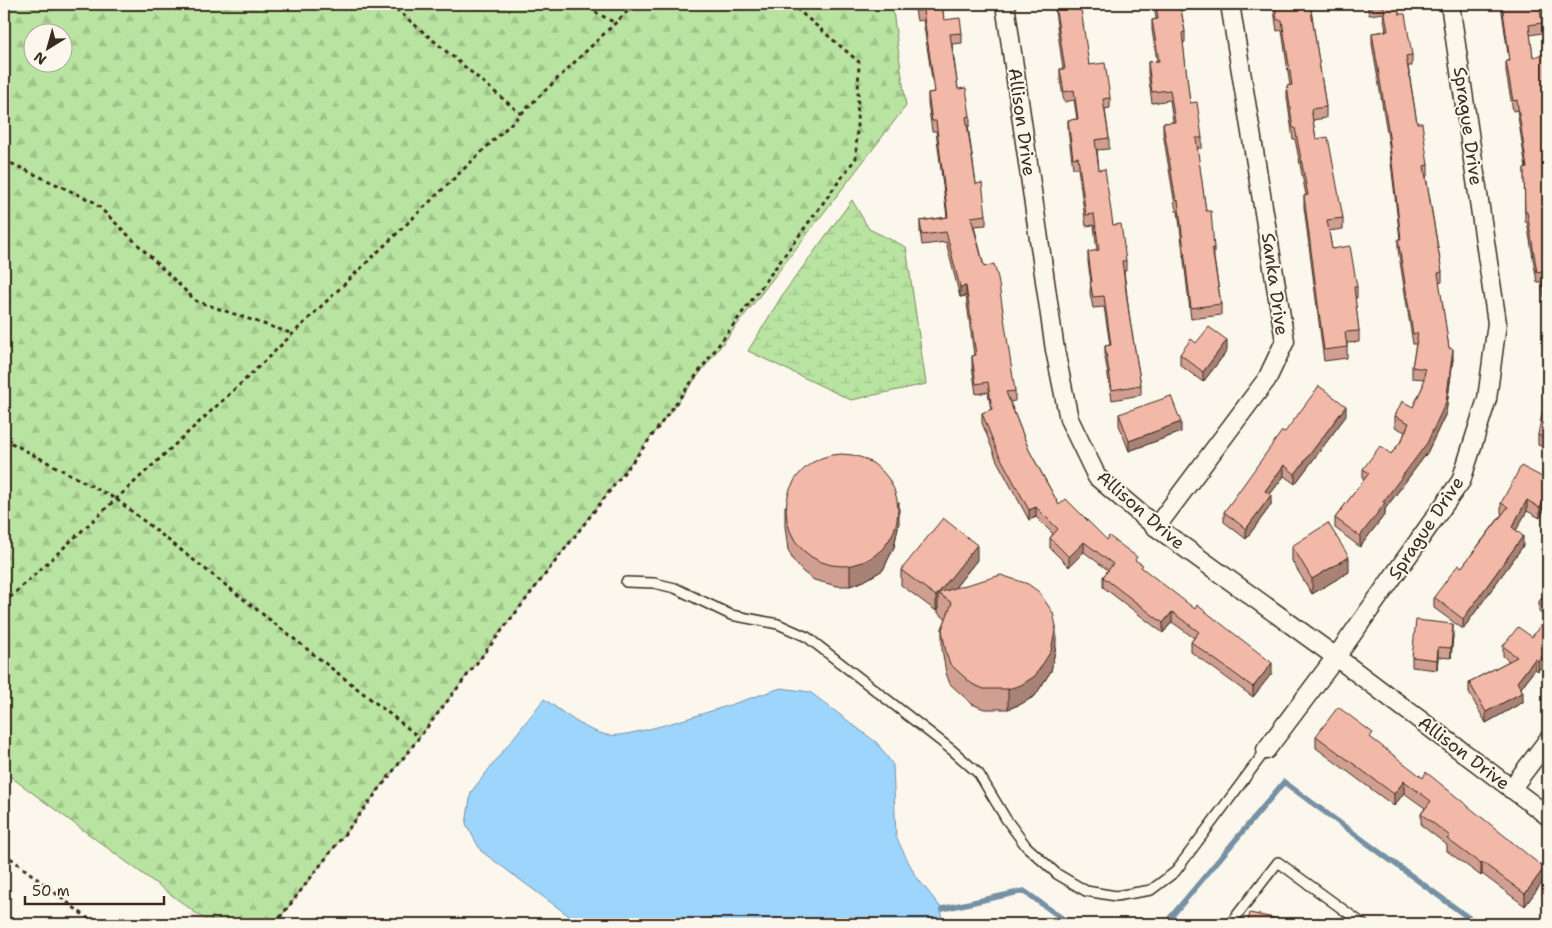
<svg xmlns="http://www.w3.org/2000/svg" width="1552" height="928" font-family="'Shantell Sans',sans-serif">
<defs>
<pattern id="forest-firs" width="22" height="20" patternUnits="userSpaceOnUse" patternTransform="scale(1.25)"><rect width="22" height="20" fill="#b8e3a0"/><path d="M5 1l3.5 6h-7zM16 11l3.5 6h-7z" fill="#9fc389"/></pattern>
<pattern id="wetland-marsh" width="20" height="14" patternUnits="userSpaceOnUse" patternTransform="scale(1.25)"><rect width="20" height="14" fill="#b8e3a0"/><path d="M1 5h8M5 5V1M11 12h8M15 12V8" fill="none" stroke="#9fc389"/></pattern>
</defs>
<rect width="100%" height="100%" fill="#fbf7ec"/>
<filter id="ink" filterUnits="userSpaceOnUse"><feTurbulence type="fractalNoise" baseFrequency=".02" numOctaves="2"/><feDisplacementMap in="SourceGraphic" scale="10" xChannelSelector="R" yChannelSelector="G"/><feConvolveMatrix kernelMatrix="1 2 1 2 8 2 1 2 1" color-interpolation-filters="sRGB"/></filter>
<g filter="url(#ink)">
<!-- built -->
<polygon fill="#f8e4d8" points="192,910 211,924 182,924"/>
<!-- forest -->
<path fill="url(#forest-firs)" stroke="#7a865f" fill-rule="evenodd" d="M4,4H892L906,106L275,924H211L4,772ZM32,32H62V62H32Z"/>
<!-- wetland -->
<polygon fill="url(#wetland-marsh)" stroke="#7a865f" points="852,200 869,229 906,247 926,384 851,400 748,351 783,294"/>
<!-- water -->
<path fill="#9ed5fd" stroke="#7691a4" d="M781,688L810,692L877,743L893,765L896,837L915,875L942,909L941,924H580L481,851L466,824L471,792L544,699C565,713 583,730 607,735C631,740 750,698 781,688Z"/>
<g fill="none" stroke-linecap="round" stroke-linejoin="round">
<!-- stream -->
<g stroke="#7691a4" stroke-width="5.5">
<polyline points="942,909 1024,891 1070,924"/>
<polyline points="1165,924 1284,782 1477,924"/>
</g>
<defs>
<g id="lane">
<polyline points="626,582 654,583 675,588 731,615 778,624 807,637 952,750 979,774 1006,819 1026,846 1057,874 1086,891 1116,896 1151,890 1175,872 1266,750"/>
<polyline points="1230,924 1278,862 1363,924"/>
</g>
<g id="street">
<polyline points="1005,4 1055,350 1069,419 1097,477 1156,527 1336,657 1548,816"/>
<polyline points="1156,527 1267,379 1285,341 1230,4"/>
<polyline points="1266,750 1336,657 1461,481 1487,399 1497,323 1450,4"/>
<polyline points="1511,789 1548,740"/>
</g>
</defs>
<!-- lane casing -->
<use href="#lane" stroke="#3b2a1e" stroke-width="12"/>
<!-- street casing -->
<use href="#street" stroke="#3b2a1e" stroke-width="21"/>
<!-- path -->
<g stroke="#3b2a1e" stroke-width="3" stroke-dasharray="4 4" stroke-linecap="butt">
<polyline points="390,4 521,114"/>
<polyline points="581,4 615,23"/>
<polyline points="4,160 94,202 196,301 293,334"/>
<polyline points="4,439 116,499 419,737"/>
<polyline points="4,603 250,375 635,4"/>
<polyline points="4,853 95,924"/>
<polyline points="275,924 643,448 856,158 859,62 791,4"/>
</g>
<!-- lane -->
<use href="#lane" stroke="#fbf7ec" stroke-width="9"/>
<!-- street -->
<use href="#street" stroke="#fbf7ec" stroke-width="18"/>
</g>
<!-- wall -->
<g fill="#d09f91" stroke="#3b2a1e">
<polygon points="914,4 942,4 944,20 962,33 962,43 952,44 958,89 970,116 970,126 968,126 976,184 986,215 986,225 974,226 1015,391 1015,401 1010,402 1029,450 1059,505 1137,562 1143,569 1272,673 1253,697 1191,652 1191,642 1194,638 1172,622 1163,633 1103,587 1103,577 1108,570 1084,552 1069,567 1050,548 1050,538 1053,534 1036,517 1029,520 997,461 982,423 982,413 991,410 988,392 976,394 972,366 972,356 974,355 966,296 960,297 946,242 922,245 920,231 920,221 947,217 936,131 932,131 928,103 928,93 934,92 923,20 917,21"/>
<polygon points="1050,4 1077,4 1089,65 1110,98 1110,108 1105,109 1109,138 1109,149 1097,150 1099,170 1113,225 1126,261 1126,271 1124,271 1130,321 1141,385 1141,395 1112,400 1105,357 1105,346 1110,345 1104,307 1093,308 1090,293 1091,282 1088,262 1088,252 1097,251 1094,225 1086,226 1078,168 1073,168 1068,130 1068,120 1077,119 1074,100 1064,102 1060,79 1060,69 1063,69 1054,4 1050,5"/>
<polygon points="1154,4 1180,4 1185,32 1185,42 1183,43 1190,103 1202,138 1202,148 1197,148 1206,211 1214,248 1214,258 1221,304 1221,315 1191,319 1178,211 1176,211 1163,133 1163,123 1173,122 1170,100 1152,103 1148,73 1148,62 1157,61 1152,30 1152,20 1156,19"/>
<polygon points="1273,4 1310,4 1326,107 1326,118 1313,120 1316,139 1343,218 1343,229 1329,231 1332,249 1357,287 1357,298 1355,298 1359,331 1359,342 1347,343 1347,358 1324,361 1304,207 1304,196 1306,195 1295,139 1293,139 1287,97 1287,86 1290,86 1282,30 1277,31"/>
<polygon points="1367,4 1398,4 1399,14 1412,55 1412,66 1408,66 1417,123 1428,165 1428,175 1426,176 1442,272 1442,282 1439,283 1449,348 1453,359 1446,413 1427,453 1385,509 1385,514 1360,547 1335,528 1335,518 1364,480 1363,479 1363,469 1391,454 1402,440 1405,432 1395,427 1395,416 1413,407 1423,386 1424,379 1412,378 1412,367 1416,344 1413,344 1398,249 1398,239 1400,239 1388,138 1372,44 1372,33 1386,31 1383,13 1369,15"/>
<polygon points="1502,4 1542,23 1542,33 1530,35 1533,57 1548,72 1548,327 1542,282 1537,282 1527,222 1525,222 1524,169 1526,169 1517,110 1513,111 1506,72 1506,61 1509,61 1502,12"/>
<polygon points="1196,343 1227,351 1203,382 1180,365 1180,354"/>
<polygon points="1545,348 1548,348 1548,392 1546,392"/>
<polygon points="1548,410 1548,449 1538,445 1538,435"/>
<polygon points="1119,414 1181,432 1129,451 1119,425"/>
<polygon points="1346,416 1295,484 1284,476 1270,494 1271,505 1246,539 1224,522 1224,512 1285,432"/>
<polygon points="1548,480 1540,518 1527,511 1516,530 1523,546 1463,629 1434,608 1434,597 1462,567 1502,514 1501,513 1501,503"/>
<polygon points="785,506 899,522 894,547 883,570 864,581 850,586 837,586 814,580 803,572 793,560 788,550 785,526"/>
<polygon points="1292,546 1349,572 1312,594 1292,561"/>
<polygon points="977,560 954,589 1056,646 1051,671 1035,696 1021,704 1008,709 984,709 972,704 950,684 946,673 942,649 942,629 946,619 938,613 938,608 936,611 901,585 901,570"/>
<polygon points="1548,589 1548,658 1538,671 1535,669 1521,688 1523,702 1486,723 1469,693 1469,682 1509,661 1503,656 1503,646 1532,637 1546,618 1539,612 1539,602"/>
<polygon points="1453,635 1451,658 1438,657 1437,670 1412,667 1412,657"/>
<polygon points="1316,736 1373,740 1544,880 1525,906 1482,874 1481,876 1447,851 1447,845 1421,825 1421,814 1425,808 1404,793 1394,806 1316,748"/>
<polygon points="1548,879 1548,899 1544,896 1544,885"/>
</g>
<!-- shaded-wall -->
<g fill="#a98276" stroke="#3b2a1e">
<polygon points="966,286 966,296 960,297 960,287"/>
<polygon points="1227,340 1227,351 1203,382 1203,372"/>
<polygon points="1453,349 1453,359 1446,413 1427,453 1385,509 1385,514 1360,547 1360,536 1383,502"/>
<polygon points="1346,406 1346,416 1295,484 1295,474"/>
<polygon points="1181,422 1181,432 1129,451 1129,441"/>
<polygon points="1284,465 1284,476 1265,501 1265,491"/>
<polygon points="1548,492 1548,502 1540,518 1540,508"/>
<polygon points="1271,495 1271,505 1246,539 1246,529"/>
<polygon points="1527,500 1527,511 1512,538 1512,527"/>
<polygon points="899,502 899,522 894,547 883,570 864,581 850,586 850,566"/>
<polygon points="1036,507 1036,517 1029,520 1029,510"/>
<polygon points="1523,536 1523,546 1463,629 1463,619"/>
<polygon points="1084,542 1084,552 1069,567 1069,557"/>
<polygon points="977,545 977,560 946,599 938,593"/>
<polygon points="1349,557 1349,572 1312,594 1312,579"/>
<polygon points="938,593 938,608 936,611 936,596"/>
<polygon points="1172,612 1172,622 1163,633 1163,623"/>
<polygon points="1453,624 1453,635 1451,658 1451,648"/>
<polygon points="1056,626 1056,646 1051,671 1035,696 1021,704 1008,709 1008,689"/>
<polygon points="1438,647 1438,657 1437,670 1437,660"/>
<polygon points="1548,648 1548,658 1538,671 1538,661"/>
<polygon points="1535,659 1535,669 1517,693 1517,682"/>
<polygon points="1272,663 1272,673 1253,697 1253,687"/>
<polygon points="1523,692 1523,702 1486,723 1486,712"/>
<polygon points="1404,781 1404,793 1394,806 1394,794"/>
<polygon points="1482,862 1482,874 1481,876 1481,864"/>
<polygon points="1544,868 1544,880 1525,906 1525,894"/>
</g>
<!-- building -->
<g fill="#f2b9a9" stroke="#3b2a1e">
<polygon points="916,4 942,4 944,20 960,18 962,33 950,34 958,89 966,88 970,116 966,117 976,184 982,183 986,215 971,217 984,267 994,264 998,278 1015,391 1006,392 1029,450 1059,505 1066,499 1107,540 1109,536 1137,557 1135,560 1143,565 1141,567 1195,609 1197,605 1272,663 1253,687 1191,642 1199,632 1172,612 1163,623 1103,577 1113,564 1084,542 1069,557 1050,538 1058,529 1036,507 1029,510 997,451 982,413 992,409 988,382 976,384 972,356 976,355 966,286 960,287 946,232 922,235 920,221 948,217 936,121 932,121 928,93 935,92 923,10 917,11"/>
<polygon points="1055,4 1077,4 1079,9 1081,9 1089,65 1105,63 1110,98 1103,99 1109,138 1095,140 1099,170 1105,169 1113,225 1121,224 1126,261 1122,261 1130,321 1141,385 1112,390 1105,346 1111,345 1104,296 1093,297 1090,282 1092,282 1088,252 1099,250 1094,214 1086,215 1078,157 1073,158 1068,120 1078,119 1074,90 1064,92 1060,69 1065,69"/>
<polygon points="1156,4 1180,4 1185,32 1182,33 1190,103 1197,102 1202,138 1196,138 1206,211 1211,211 1214,248 1212,248 1221,304 1191,308 1178,200 1176,201 1163,123 1175,122 1170,90 1152,92 1148,62 1159,61 1152,20 1158,19"/>
<polygon points="1275,4 1310,4 1326,107 1311,109 1316,139 1328,137 1343,218 1327,220 1332,249 1350,246 1357,287 1354,287 1359,331 1345,332 1347,347 1324,350 1304,196 1308,195 1295,128 1293,128 1287,86 1292,85 1282,20 1277,20"/>
<polygon points="1383,4 1398,4 1399,14 1405,14 1412,55 1406,56 1417,123 1422,123 1428,165 1424,166 1442,272 1438,273 1449,348 1453,349 1446,402 1427,443 1383,502 1385,503 1360,536 1335,518 1369,473 1363,469 1380,446 1391,454 1402,440 1409,423 1395,416 1402,401 1413,407 1423,386 1425,369 1412,367 1418,333 1413,334 1398,239 1401,239 1388,128 1372,33 1388,31"/>
<polygon points="1502,4 1539,4 1542,23 1529,25 1533,57 1545,54 1548,72 1548,317 1542,271 1537,272 1527,212 1525,212 1524,169 1527,168 1517,100 1513,101 1506,61 1510,61"/>
<polygon points="1209,327 1227,340 1203,372 1180,354 1191,339 1196,343"/>
<polygon points="1545,348 1548,348 1548,381 1546,381"/>
<polygon points="1319,386 1346,406 1295,474 1284,465 1265,491 1271,495 1246,529 1224,512 1282,431 1285,432"/>
<polygon points="1171,396 1181,422 1129,441 1119,414"/>
<polygon points="1543,409 1548,410 1548,439 1538,435"/>
<circle cx="842" cy="510" r="56"/>
<polygon points="1521,466 1548,480 1548,492 1540,508 1527,500 1512,527 1523,536 1463,619 1434,597 1458,565 1462,567 1508,507 1501,503"/>
<polygon points="943,518 977,545 936,596 901,570"/>
<polygon points="1328,523 1349,557 1312,579 1292,546"/>
<polygon points="1001,575 1028,584 1039,592 1053,613 1056,626 1051,651 1035,676 1021,685 1008,689 984,689 972,684 950,664 946,653 942,629 952,603 938,593"/>
<polygon points="1548,589 1548,609 1539,602"/>
<polygon points="1548,615 1548,648 1538,661 1535,659 1517,682 1523,692 1486,712 1469,682 1517,657 1503,646 1518,627 1532,637"/>
<polygon points="1416,620 1453,624 1451,648 1438,647 1437,660 1412,657"/>
<polygon points="1338,707 1373,733 1370,737 1423,778 1426,772 1544,868 1525,894 1482,862 1481,864 1447,839 1450,836 1421,814 1431,801 1404,781 1394,794 1316,736"/>
<polygon points="1548,879 1548,888 1544,885"/>
<polygon points="1250,913 1302,924 1247,924"/>
</g>
</g>
<g text-anchor="middle" stroke-width="4" stroke-linejoin="round" paint-order="stroke">
<!-- street labels -->
<g font-size="18" fill="#3b2a1e" stroke="#fbf7ec">
<text transform="translate(1022 122) rotate(82)" y="6">Allison Drive</text>
<text transform="translate(1468 126) rotate(82)" y="6">Sprague Drive</text>
<text transform="translate(1275 284) rotate(82)" y="6">Sanka Drive</text>
<text transform="translate(1141 510) rotate(41)" y="6">Allison Drive</text>
<text transform="translate(1426 528) rotate(-56)" y="6">Sprague Drive</text>
<text transform="translate(1464 753) rotate(37)" y="6">Allison Drive</text>
</g>
</g>
<!-- margin -->
<rect width="1552" height="928" fill="none" stroke="#fbf7ec" stroke-width="20"/>
<rect x="10" y="10" width="1532" height="908" fill="none" stroke="#3b2a1e" stroke-width="2" filter="url(#ink)"/>
<!-- north arrow -->
<g transform="translate(48 48) rotate(217)"><circle r="24" fill="#fbf7ec" stroke="#aea59a"/>
<path d="M0-4L9 19L0 12L-9 19Z" fill="#3b2a1e"/>
<text y="-8" font-size="14" font-weight="bold" text-anchor="middle" fill="#3b2a1e">N</text>
</g>
<!-- scale -->
<path d="M25 896v8h139v-8" fill="none" stroke="#3b2a1e" stroke-width="2.5"/>
<text x="32" y="896" font-size="15" fill="#3b2a1e" stroke="#fbf7ec" stroke-width="4" paint-order="stroke">50 m</text>
</svg>
